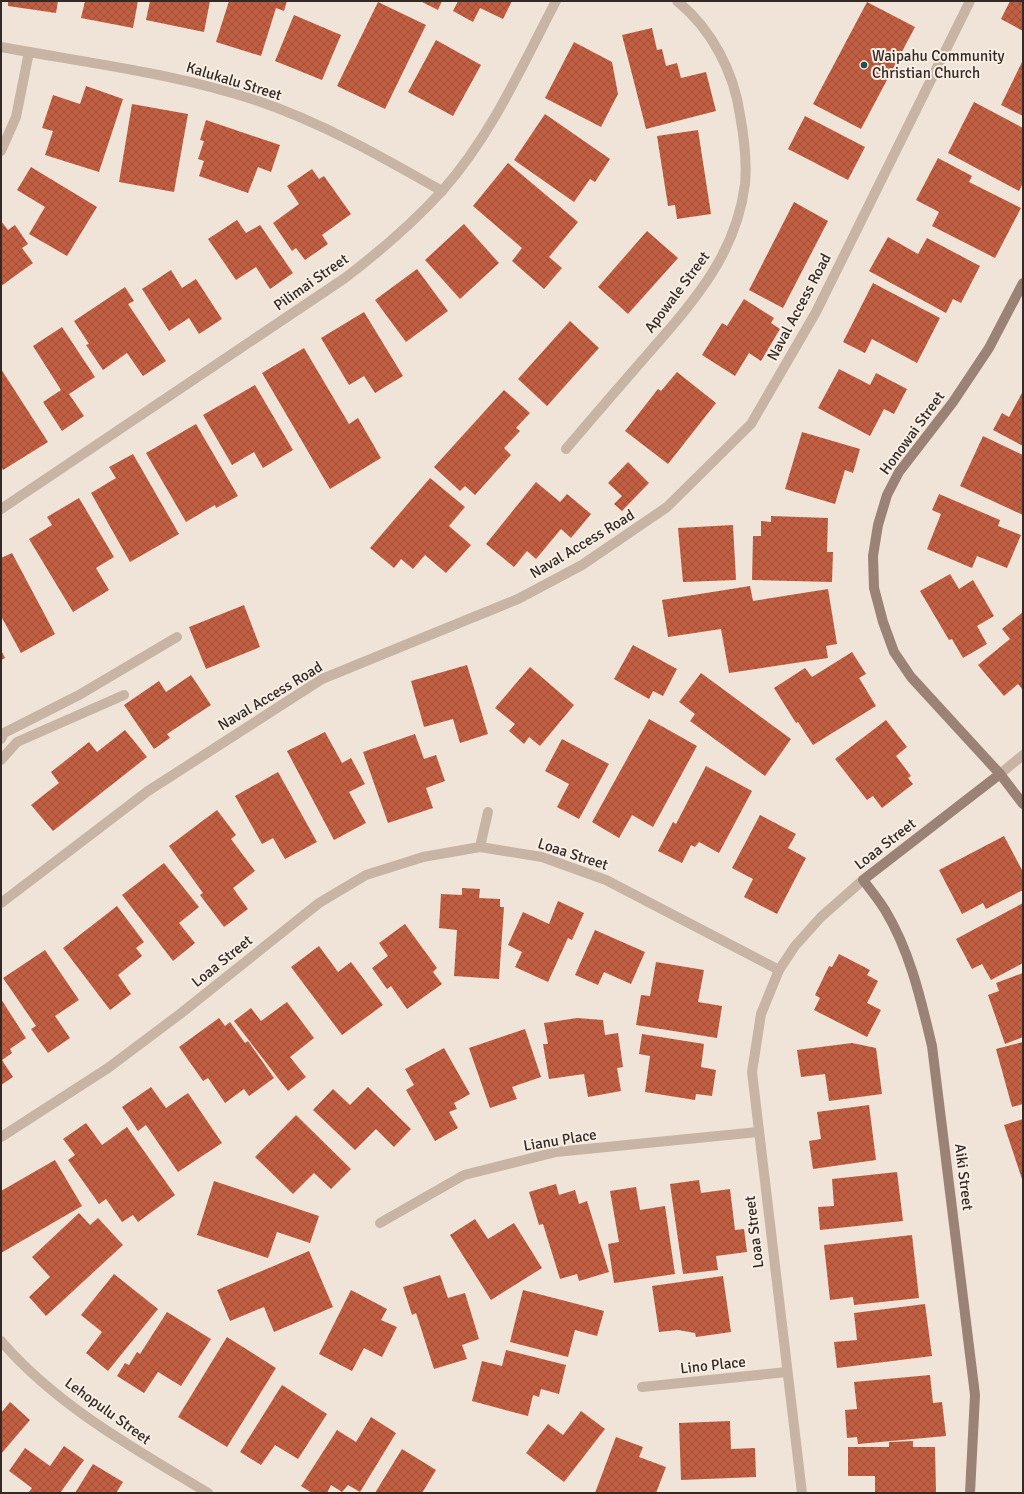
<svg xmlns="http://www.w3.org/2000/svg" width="1024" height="1494" font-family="Signika,sans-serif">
<defs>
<pattern id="building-cross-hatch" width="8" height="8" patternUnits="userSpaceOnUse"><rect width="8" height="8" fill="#c25f43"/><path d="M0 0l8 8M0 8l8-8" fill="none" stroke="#9e4f38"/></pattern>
</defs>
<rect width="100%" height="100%" fill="#f0e4d8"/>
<!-- building -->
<g fill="url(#building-cross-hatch)">
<polygon points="8,1 58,1 56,13 8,6"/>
<polygon points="85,1 138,1 133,28 81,18"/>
<polygon points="150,1 210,1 204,32 146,20"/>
<polygon points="229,1 287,1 284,11 276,8 261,56 216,42"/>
<polygon points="420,1 442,1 438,10"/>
<polygon points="458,1 512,1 503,19 480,8 473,22 453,11"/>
<polygon points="1010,1 1023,1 1023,31 1001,19"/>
<polygon points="378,2 426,25 385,109 337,86"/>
<polygon points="867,2 915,27 861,129 813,104"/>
<polygon points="294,15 341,35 322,80 275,61"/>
<polygon points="652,28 657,50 662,49 666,66 677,63 681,78 706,72 716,111 646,129 622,35"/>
<polygon points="436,40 481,65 453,116 408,92"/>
<polygon points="574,42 612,62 618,94 601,127 545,98"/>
<polygon points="1023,60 1023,116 1001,105"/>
<polygon points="86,86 123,99 99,172 45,155 53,131 42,128 53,95 80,104"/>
<polygon points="974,102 1023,128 1023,183 1019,191 948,153"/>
<polygon points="132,104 188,114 174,192 119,182"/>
<polygon points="545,114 610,159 595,182 590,179 574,202 514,160"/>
<polygon points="805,116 865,147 848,180 788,149"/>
<polygon points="206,120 280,145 271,172 258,167 248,193 199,176 204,161 198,159 204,141 200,140"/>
<polygon points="698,130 711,214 677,219 675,205 668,206 657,136"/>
<polygon points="938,158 972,176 969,182 1021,208 995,258 932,226 939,212 916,200"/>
<polygon points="508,163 578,222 549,257 562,268 544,289 512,261 522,248 473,206"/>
<polygon points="31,167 97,207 67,256 29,234 45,207 17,190"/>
<polygon points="312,169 319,179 324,176 351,214 322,235 328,244 305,260 296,248 292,251 273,223 299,204 287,186"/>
<polygon points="794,202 828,221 783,308 749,290"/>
<polygon points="237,220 246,233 260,225 293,273 270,289 256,267 236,280 208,239"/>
<polygon points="1,221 8,230 15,225 28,244 22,248 33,263 1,286"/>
<polygon points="464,224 499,263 460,299 425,260"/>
<polygon points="647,231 678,258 628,314 598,287"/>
<polygon points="888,237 918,254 927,238 980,266 961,303 953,299 946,313 869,271"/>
<polygon points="417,269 448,311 406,342 375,300"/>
<polygon points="171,270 182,288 196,279 222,319 199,334 189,318 169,331 142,289"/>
<polygon points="873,283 940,318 917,363 872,339 865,353 843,342"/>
<polygon points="125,287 134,301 128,304 166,361 143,376 127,353 103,370 86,345 89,344 74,321"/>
<polygon points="744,299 774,318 771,323 780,329 761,361 749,353 735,376 702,355 722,323 727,326"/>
<polygon points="364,312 403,376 375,393 364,376 349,385 321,338"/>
<polygon points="570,321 599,348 547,406 518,379"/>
<polygon points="62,327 95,377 69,394 84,416 62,431 43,402 61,390 33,346"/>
<polygon points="304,348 349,424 358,418 381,458 330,489 262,373"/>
<polygon points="1,369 48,442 3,470 1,466"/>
<polygon points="839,369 870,385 876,373 907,389 894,414 884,409 870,436 818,408"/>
<polygon points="677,372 716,403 668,464 625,431 658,389 661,391"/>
<polygon points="255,385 293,450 263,468 254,452 232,465 203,415"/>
<polygon points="504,390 530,413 516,428 520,431 504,448 511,455 475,495 465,486 460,491 434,467"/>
<polygon points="1023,391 1023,446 993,430 1002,413 1009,417"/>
<polygon points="196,424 238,496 216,508 215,505 186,522 146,453"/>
<polygon points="802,432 860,449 853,473 845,470 835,504 785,489"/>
<polygon points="983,436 1023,455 1023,515 960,486"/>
<polygon points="133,454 179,534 130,562 91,493 116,478 109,467"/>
<polygon points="628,462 649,483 622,511 614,504 622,496 608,483"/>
<polygon points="430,478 465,507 449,526 471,545 446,573 425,555 413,569 401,559 394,568 370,548"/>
<polygon points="536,482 560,502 567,494 591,514 571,538 561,529 536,559 527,551 514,567 486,544"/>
<polygon points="939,494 1000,520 998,526 1021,535 1007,568 977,556 972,568 927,549 941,514 932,510"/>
<polygon points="79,498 114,557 96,568 109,590 73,612 29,539 52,525 47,517"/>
<polygon points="771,516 828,518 827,552 833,552 832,582 752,580 753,536 761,536 761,521 771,522"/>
<polygon points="733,525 736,580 683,582 678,528"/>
<polygon points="12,553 55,634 21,653 1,616 1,558"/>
<polygon points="950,574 959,589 973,580 994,616 977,626 987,644 963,658 952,639 949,640 920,591"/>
<polygon points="750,586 753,601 828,589 837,644 826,646 828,658 729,673 721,629 668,637 662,600"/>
<polygon points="244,605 260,647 206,669 189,627"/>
<polygon points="1023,612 1023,690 1018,684 1004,696 978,665 1010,639 1002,629"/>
<polygon points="633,645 677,669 663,696 653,691 649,699 614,679"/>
<polygon points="1,650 5,658 1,660"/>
<polygon points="852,652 866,674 859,678 876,706 813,745 798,722 796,723 774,688 805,668 812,677"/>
<polygon points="467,665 488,734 460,743 453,719 424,727 411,681"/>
<polygon points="530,667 574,705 540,746 529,737 524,744 509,731 515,724 495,708"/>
<polygon points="701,673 791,739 765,776 690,721 695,714 679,702"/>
<polygon points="191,675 211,705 167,734 170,738 154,749 124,705 159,681 166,692"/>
<polygon points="649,719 697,746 653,827 632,815 619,838 592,822"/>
<polygon points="886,720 907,747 896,756 911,776 908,778 913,784 882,808 873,796 867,800 835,759"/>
<polygon points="125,730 147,757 53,831 31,805 59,783 51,772 89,742 97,752"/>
<polygon points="325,732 342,763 351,758 365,784 349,792 366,823 334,840 287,751"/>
<polygon points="415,734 424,759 436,755 445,781 426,788 433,808 388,823 363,752"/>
<polygon points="562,739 609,764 579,819 557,807 569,784 545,771"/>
<polygon points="706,766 752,791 719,853 699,842 695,847 691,845 682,863 658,851 673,822 676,824"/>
<polygon points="278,772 317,842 285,859 273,838 262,844 235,796"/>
<polygon points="217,810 236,835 231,839 255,871 233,888 248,909 224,927 200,895 203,893 169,846"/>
<polygon points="760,815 796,834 788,848 806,858 777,914 744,897 753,879 732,868"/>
<polygon points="1004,836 1023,872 1023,890 986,909 983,903 962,914 939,870"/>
<polygon points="164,863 199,907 179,923 195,943 173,961 122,895"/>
<polygon points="462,888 480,889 479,898 500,899 500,907 504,907 499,979 454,976 457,930 439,928 441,894 462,895"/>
<polygon points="558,901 584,913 572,940 568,938 548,982 515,967 522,952 508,945 523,912 549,924"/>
<polygon points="1023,903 1023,963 991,980 982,964 972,969 956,939"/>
<polygon points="117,906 144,942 136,948 142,956 118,975 131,994 110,1010 63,948"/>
<polygon points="405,924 437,968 433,972 442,984 407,1009 391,986 387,989 372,968 388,956 379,943"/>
<polygon points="595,930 645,952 631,984 604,972 598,985 575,975"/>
<polygon points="319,946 338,972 351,962 383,1005 342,1035 291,967"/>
<polygon points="45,950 79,1000 55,1016 70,1038 48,1053 31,1029 36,1026 3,978"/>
<polygon points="839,954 870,970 867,975 878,981 867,1003 881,1010 867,1037 814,1010 820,998 815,995 829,966 832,967"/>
<polygon points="656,962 704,970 698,1002 722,1006 717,1038 636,1025 641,995 650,996"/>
<polygon points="1023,973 1023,1037 1005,1044 988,995 999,991 996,983"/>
<polygon points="1,999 26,1038 10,1049 12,1053 2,1060 13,1077 1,1085"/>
<polygon points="287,1002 314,1038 290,1057 306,1077 288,1091 234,1021 251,1008 261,1021"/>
<polygon points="219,1018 225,1026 230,1022 245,1043 248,1041 274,1078 249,1096 244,1089 225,1103 208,1078 203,1081 179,1047"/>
<polygon points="577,1018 603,1020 605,1035 618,1033 623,1067 617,1068 621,1091 588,1097 584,1074 549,1079 543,1044 548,1044 544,1023"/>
<polygon points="525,1029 541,1077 512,1087 517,1099 490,1108 469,1048"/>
<polygon points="642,1034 704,1044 701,1067 716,1070 712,1096 696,1094 695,1100 645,1092 650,1056 639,1054"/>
<polygon points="1023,1042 1023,1104 1012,1107 996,1049"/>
<polygon points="852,1043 876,1048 882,1094 829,1101 825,1074 801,1077 797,1050"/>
<polygon points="444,1048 470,1094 454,1103 457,1109 449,1112 458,1128 435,1141 406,1090 414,1085 405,1069"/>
<polygon points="151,1087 166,1108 188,1093 222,1143 178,1172 146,1125 138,1131 122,1107"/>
<polygon points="368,1087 411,1129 394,1147 376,1129 355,1150 313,1110 333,1089 350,1105"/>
<polygon points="869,1105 876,1160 813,1169 809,1141 821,1139 817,1112"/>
<polygon points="296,1115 351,1169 331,1189 314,1173 293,1194 255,1157"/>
<polygon points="1023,1119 1023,1182 1004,1125"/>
<polygon points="86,1123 102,1145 127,1127 175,1195 138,1222 133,1215 122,1222 106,1199 99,1204 68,1160 75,1155 63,1139"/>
<polygon points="55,1160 82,1206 1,1253 1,1191"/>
<polygon points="897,1172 903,1221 820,1230 818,1207 834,1206 832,1179"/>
<polygon points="699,1180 701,1193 730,1189 735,1230 744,1229 747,1252 716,1256 718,1270 683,1274 670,1184"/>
<polygon points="214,1181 319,1216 310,1243 277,1232 268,1258 197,1235"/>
<polygon points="556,1184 559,1195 575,1190 579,1204 587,1201 609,1272 579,1281 577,1274 560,1279 543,1224 539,1225 529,1192"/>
<polygon points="636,1187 640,1210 665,1206 675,1274 614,1283 608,1244 619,1242 610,1191"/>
<polygon points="79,1213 90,1225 98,1218 123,1245 46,1316 29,1297 50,1277 32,1257"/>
<polygon points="475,1219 488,1239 514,1223 542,1268 491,1300 450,1235"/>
<polygon points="912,1235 919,1298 854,1305 853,1297 830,1300 824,1245"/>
<polygon points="309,1251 333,1307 274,1332 264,1307 230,1321 217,1290"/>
<polygon points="114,1274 158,1309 108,1371 86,1353 102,1332 81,1315"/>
<polygon points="440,1275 448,1298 465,1293 479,1339 462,1345 467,1359 434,1369 416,1313 412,1315 403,1287"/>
<polygon points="723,1276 731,1332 696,1337 695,1333 678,1330 659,1332 652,1286"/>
<polygon points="351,1290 387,1309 381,1320 397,1327 382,1357 364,1348 352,1371 319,1354"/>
<polygon points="523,1290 604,1311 597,1336 575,1330 568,1357 510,1342"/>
<polygon points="925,1304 932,1356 837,1368 834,1342 857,1340 854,1313"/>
<polygon points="167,1312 211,1339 181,1386 158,1372 144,1393 117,1376 125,1363 129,1365 137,1352 140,1354"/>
<polygon points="227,1337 276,1368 227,1447 178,1417"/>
<polygon points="506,1350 566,1365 559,1394 541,1389 539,1397 533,1395 528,1416 472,1401 482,1361 502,1366"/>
<polygon points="930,1375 933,1403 942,1402 946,1436 858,1444 857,1437 847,1438 845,1410 857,1409 854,1382"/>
<polygon points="282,1385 327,1414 298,1459 275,1445 261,1465 240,1452"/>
<polygon points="10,1402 30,1420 1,1454 1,1413"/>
<polygon points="581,1411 605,1429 564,1482 526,1453 548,1424 563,1435"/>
<polygon points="371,1417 396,1433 360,1492 348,1485 342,1492 331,1485 327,1493 312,1493 301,1486 337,1430 356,1442"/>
<polygon points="730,1421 731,1449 755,1448 756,1477 681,1480 679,1423"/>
<polygon points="616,1437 643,1447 639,1457 666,1467 656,1493 595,1493"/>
<polygon points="913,1441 913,1447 935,1447 936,1493 875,1493 875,1476 848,1476 848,1447 889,1447 889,1442"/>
<polygon points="64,1446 84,1460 60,1493 28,1493 32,1488 9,1471 25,1448 50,1466"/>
<polygon points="402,1449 436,1470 422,1493 375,1493"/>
<polygon points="93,1464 123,1482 116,1493 75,1493"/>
</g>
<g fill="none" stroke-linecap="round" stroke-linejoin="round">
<!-- lane -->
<g stroke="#c7b4a4" stroke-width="10">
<polyline points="1,739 4,733 79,695 177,637"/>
<polyline points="1,760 17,742 124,695"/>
<polyline points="1,903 148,791 322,679 518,599 582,565 667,507 751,424 816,312 970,1"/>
</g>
<!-- street -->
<g stroke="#c7b4a4" stroke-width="10">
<path d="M1,47C87,63 175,73 258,101C323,123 382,157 442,191"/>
<polyline points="1,151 16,117 29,52"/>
<path d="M566,449C593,417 620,386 647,355C692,303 736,256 745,184C747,162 744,137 740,115C734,72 711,28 677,1"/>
<path d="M1,509L345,278C379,252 413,223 442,191C491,136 522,66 556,1"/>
<polyline points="1000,774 1023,755"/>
<polyline points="480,847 488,812"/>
<polyline points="1,1137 108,1068 180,1014 319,903 366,875 423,857 480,847 542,857 606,880 779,970"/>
<polyline points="380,1223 464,1175 556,1152 758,1132"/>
<path d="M1,1341C57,1406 135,1449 208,1493"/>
<polyline points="642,1387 787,1372"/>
<polyline points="802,1493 752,1072 761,1014 779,970 795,946 821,917 863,880"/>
</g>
<!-- secondary -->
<g stroke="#9b8276" stroke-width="10">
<polyline points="1023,283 989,348 953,402 899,472 887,495 878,525 873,556 874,588 883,622 894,652 911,677 1000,774 1023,804"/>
<path d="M970,1493L975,1395L932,1046C921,1000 910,951 885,910C878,899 871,890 863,880L1000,774"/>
</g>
</g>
<!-- markers -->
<circle fill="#1d5153" stroke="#f8eee4" stroke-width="1.5" cx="864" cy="65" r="4"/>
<g text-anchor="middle" stroke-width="4" stroke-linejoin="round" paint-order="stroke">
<!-- poi labels -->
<g font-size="15" fill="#332a26" stroke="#f8eee4" text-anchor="start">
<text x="872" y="61">Waipahu Community<tspan x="872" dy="17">Christian Church</tspan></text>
</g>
<!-- street labels -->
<g font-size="15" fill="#332a26" stroke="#f8eee4">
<text transform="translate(234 81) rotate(17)" y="5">Kalukalu Street</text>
<text transform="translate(311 282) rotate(-35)" y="5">Pilimai Street</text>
<text transform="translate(677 292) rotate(-53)" y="5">Apowale Street</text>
<text transform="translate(799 307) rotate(-62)" y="5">Naval Access Road</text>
<text transform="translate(912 433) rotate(-54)" y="5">Honowai Street</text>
<text transform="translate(582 544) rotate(-31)" y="5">Naval Access Road</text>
<text transform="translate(270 696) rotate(-31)" y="5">Naval Access Road</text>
<text transform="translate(885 844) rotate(-38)" y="5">Loaa Street</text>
<text transform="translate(573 854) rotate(18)" y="5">Loaa Street</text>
<text transform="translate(222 961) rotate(-39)" y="5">Loaa Street</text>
<text transform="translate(560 1140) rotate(-9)" y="5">Lianu Place</text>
<text transform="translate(964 1177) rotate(83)" y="5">Aiki Street</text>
<text transform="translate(754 1232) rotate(-97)" y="5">Loaa Street</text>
<text transform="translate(713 1365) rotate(-6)" y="5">Lino Place</text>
<text transform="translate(108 1411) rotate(36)" y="5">Lehopulu Street</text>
</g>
</g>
<!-- border -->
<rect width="1024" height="1494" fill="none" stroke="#332a26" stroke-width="4"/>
</svg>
